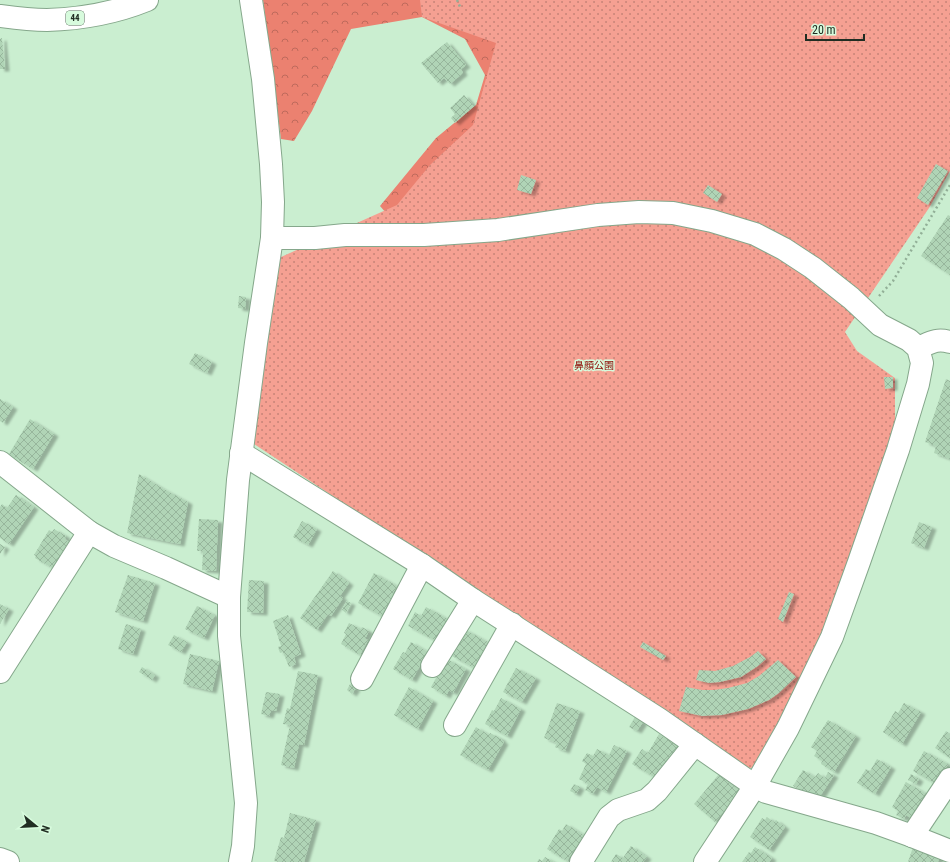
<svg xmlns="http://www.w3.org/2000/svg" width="950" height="862" font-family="'Roboto Condensed','Noto Sans JP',sans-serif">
<defs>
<pattern id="forest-crowns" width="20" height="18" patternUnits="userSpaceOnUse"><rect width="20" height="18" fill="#eb8170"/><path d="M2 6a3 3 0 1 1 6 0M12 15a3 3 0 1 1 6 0" fill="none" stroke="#be6a5c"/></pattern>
<pattern id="park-dots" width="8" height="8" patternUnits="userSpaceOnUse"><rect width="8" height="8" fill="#f5a092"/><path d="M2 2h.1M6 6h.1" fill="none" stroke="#c68377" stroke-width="1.8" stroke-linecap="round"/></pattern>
<pattern id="building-cross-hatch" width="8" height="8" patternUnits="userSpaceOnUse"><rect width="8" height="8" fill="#b0d4b6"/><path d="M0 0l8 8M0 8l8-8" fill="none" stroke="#97b69c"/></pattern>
<filter id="shadow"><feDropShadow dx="4.5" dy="2.5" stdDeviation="1" flood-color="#0004"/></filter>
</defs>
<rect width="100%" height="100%" fill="#caeed0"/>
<!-- forest -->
<polygon fill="url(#forest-crowns)" points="263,0 858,0 393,221 380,206 436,138 476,105 485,75 465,39 422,17 351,29 312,111 294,141 281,139"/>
<!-- park -->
<polygon fill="url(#park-dots)" points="420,0 950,0 950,171 929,208 845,332 857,351 895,378 895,421 859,541 830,621 759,766 746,769 254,444 266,344 281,257 397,205 430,165 473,125 496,43 422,17"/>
<!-- building -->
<g fill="url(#building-cross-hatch)" filter="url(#shadow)">
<polygon points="2,38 5,69 0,69 0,39"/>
<polygon points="447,42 466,65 461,69 463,73 450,84 444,78 438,83 421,63"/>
<polygon points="464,95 474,106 455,123 451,118 455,114 450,108"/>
<polygon points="936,164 948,171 928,205 917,198"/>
<polygon points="521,175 536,180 531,194 517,190"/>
<polygon points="708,185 722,194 717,202 703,193"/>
<polygon points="948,215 950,216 950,275 921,256"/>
<polygon points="239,296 246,297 245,309 238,308"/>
<polygon points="195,353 212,362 207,373 189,364"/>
<polygon points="884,377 893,377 893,388 885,389"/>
<polygon points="946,379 950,381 950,459 934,453 936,446 925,442"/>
<polygon points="0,399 13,407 3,423 0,421"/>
<polygon points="30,419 54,434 33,469 9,454"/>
<polygon points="139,474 162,488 188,502 180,544 127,533"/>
<polygon points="16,495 34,507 9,544 0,538 0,507 2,504 7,508"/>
<polygon points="199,519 218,520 216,571 202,570 203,551 197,551"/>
<polygon points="302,521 317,529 308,545 293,537"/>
<polygon points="919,522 932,527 924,548 911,543"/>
<polygon points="54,529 66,536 65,539 69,542 54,569 35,558 36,556 34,555 49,530 52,532"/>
<polygon points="0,544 5,547 0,554"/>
<polygon points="333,571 349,583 340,596 343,598 331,616 328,614 317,630 300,618"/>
<polygon points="374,573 397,586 393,593 395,594 383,617 358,603"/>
<polygon points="128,575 155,583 143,621 115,612"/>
<polygon points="249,580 264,581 263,613 247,612"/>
<polygon points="789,592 794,594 783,622 778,619"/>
<polygon points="347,601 351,603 346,613 342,610"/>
<polygon points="0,604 9,609 0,624"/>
<polygon points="197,606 215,615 204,638 185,629"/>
<polygon points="426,607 448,619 436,641 408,626 415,612 421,616"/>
<polygon points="288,615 301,654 294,657 296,664 289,667 283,652 280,653 278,647 281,646 273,621"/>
<polygon points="349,623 361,629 362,627 369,631 365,639 368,640 360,655 341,644 346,634 344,633"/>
<polygon points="126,624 141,629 133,654 118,649"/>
<polygon points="464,629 488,642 474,668 452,656 461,638"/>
<polygon points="174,635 187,642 181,652 168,645"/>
<polygon points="411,642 428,652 412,680 393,669 403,652 405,653"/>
<polygon points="643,642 666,656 663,660 640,647"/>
<polygon points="758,651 766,659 758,666 741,677 720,682 709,683 696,680 699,670 715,671 733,666 750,657"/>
<polygon points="190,654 219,661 212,691 183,684"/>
<polygon points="447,659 466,669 453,693 449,690 446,696 431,687 436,678 434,677 440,667"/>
<polygon points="778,660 796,677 779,693 769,700 748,709 722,715 702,716 679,711 686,687 702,690 714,690 728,688 747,683 759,676"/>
<polygon points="142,667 155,675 152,680 139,672"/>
<polygon points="516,668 536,678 522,702 503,692"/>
<polygon points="298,671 318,675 304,745 299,744 294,768 281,765 290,725 283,724 287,708 290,709"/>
<polygon points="350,684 356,688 352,694 347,690"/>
<polygon points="409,687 433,701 418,729 394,715"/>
<polygon points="266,692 280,694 276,711 271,710 269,716 261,714"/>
<polygon points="501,698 521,709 507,736 485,724 492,710 494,711"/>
<polygon points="557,703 580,711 565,751 555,747 557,743 544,738"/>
<polygon points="904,703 921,712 902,744 883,732 895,711 898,713"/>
<polygon points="635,717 643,722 637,731 629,727"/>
<polygon points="828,720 856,736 834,772 821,764 822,761 814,756 817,751 811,747"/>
<polygon points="476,727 489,735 490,733 502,739 501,740 504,742 488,770 460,755"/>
<polygon points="946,731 950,734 950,758 935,748"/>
<polygon points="659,734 679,745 664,770 659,768 654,777 632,764 642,749 648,753"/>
<polygon points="614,745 627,751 606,792 597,787 593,794 585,790 588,784 579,779 586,764 582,761 587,753 593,756 597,749 609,755"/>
<polygon points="924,751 948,764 936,784 913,771"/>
<polygon points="877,759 891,767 875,794 857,783 866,769 870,771"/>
<polygon points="803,770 815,777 818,773 825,778 828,772 834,775 821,795 801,790 793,786"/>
<polygon points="719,774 740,792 715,822 694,804"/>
<polygon points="911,774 919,779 916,784 908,780"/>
<polygon points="906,782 925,793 911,818 906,815 904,819 896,815 898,811 892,807"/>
<polygon points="574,784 580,787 576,794 570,791"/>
<polygon points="290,813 316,820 304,862 279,862 274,861 281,837 284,838"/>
<polygon points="767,817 774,822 776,820 785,827 769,850 750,837 762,818 765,820"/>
<polygon points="566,824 584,835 567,861 547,849 559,829 562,831"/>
<polygon points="631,846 647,857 643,862 611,862 616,854 623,858"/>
<polygon points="755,847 772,858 769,862 742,862 749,852 751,853"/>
<polygon points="913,847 940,856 938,862 908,862"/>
<polygon points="545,857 554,862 537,862 539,859 542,861"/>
</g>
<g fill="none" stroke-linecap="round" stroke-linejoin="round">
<defs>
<g id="minor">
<polyline points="272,238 315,238 345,235 424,235 498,230 598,215 639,212 673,213 712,221 755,234 784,249 813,268 851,298 880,325 909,340 918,348 922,363 918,384 898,450 859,562 832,637 788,728 755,786 705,862"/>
<path d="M918,348C930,343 936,338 950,342"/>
<polyline points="241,453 422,565 473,600 659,719 755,786 766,792 876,823 912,836 950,851"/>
<polyline points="0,462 89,532"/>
<polyline points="432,666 473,600"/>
<polyline points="0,672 89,532 114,546 166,568 229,597"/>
<polyline points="362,679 422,565"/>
<polyline points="455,725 512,624"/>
<polyline points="912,836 950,779"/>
<polyline points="0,859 8,862"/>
<polyline points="240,862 243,846 246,803 229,636 229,597 238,480 256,343 272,238 273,202 271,164 263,79 251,0"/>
<polyline points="581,862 609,817 618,810 647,800 657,791 695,744"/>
</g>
<path id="primary" d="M0,16C15,18 31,20 47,20C81,19 115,13 147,0"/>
</defs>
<!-- minor casing -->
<use href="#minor" stroke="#85a78b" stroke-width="24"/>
<!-- primary casing -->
<use href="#primary" stroke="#85a78b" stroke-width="24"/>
<!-- path -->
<g stroke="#92af97" stroke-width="2.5" stroke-dasharray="2 3" stroke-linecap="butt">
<polyline points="457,0 461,9"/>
<polyline points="879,296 893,281 950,185"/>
</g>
<!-- minor -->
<use href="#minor" stroke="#fff" stroke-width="22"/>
<!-- primary -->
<use href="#primary" stroke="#fff" stroke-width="22"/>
</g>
<g text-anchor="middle" stroke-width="3" stroke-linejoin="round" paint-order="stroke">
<!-- shield labels -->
<rect fill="#d7fbdd" stroke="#576b5a" stroke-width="1" x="66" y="11" width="18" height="14" rx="3"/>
<g font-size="9" font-weight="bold" fill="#202d22">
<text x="75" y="21">44</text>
</g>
<!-- park labels -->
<g font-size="10" fill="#8d0600" stroke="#d7fbdd">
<text x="594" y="369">鼻顔公園</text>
</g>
</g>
<!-- north arrow -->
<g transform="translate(36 826) rotate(108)" stroke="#d7fbdd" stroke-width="3" paint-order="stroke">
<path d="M0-3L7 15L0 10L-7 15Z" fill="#202d22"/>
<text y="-6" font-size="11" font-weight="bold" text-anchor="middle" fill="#202d22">N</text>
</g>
<!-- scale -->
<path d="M806 34v6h58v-6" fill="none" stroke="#202d22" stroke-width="2"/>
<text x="812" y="34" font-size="12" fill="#202d22" stroke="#d7fbdd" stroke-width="3" paint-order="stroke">20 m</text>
</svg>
